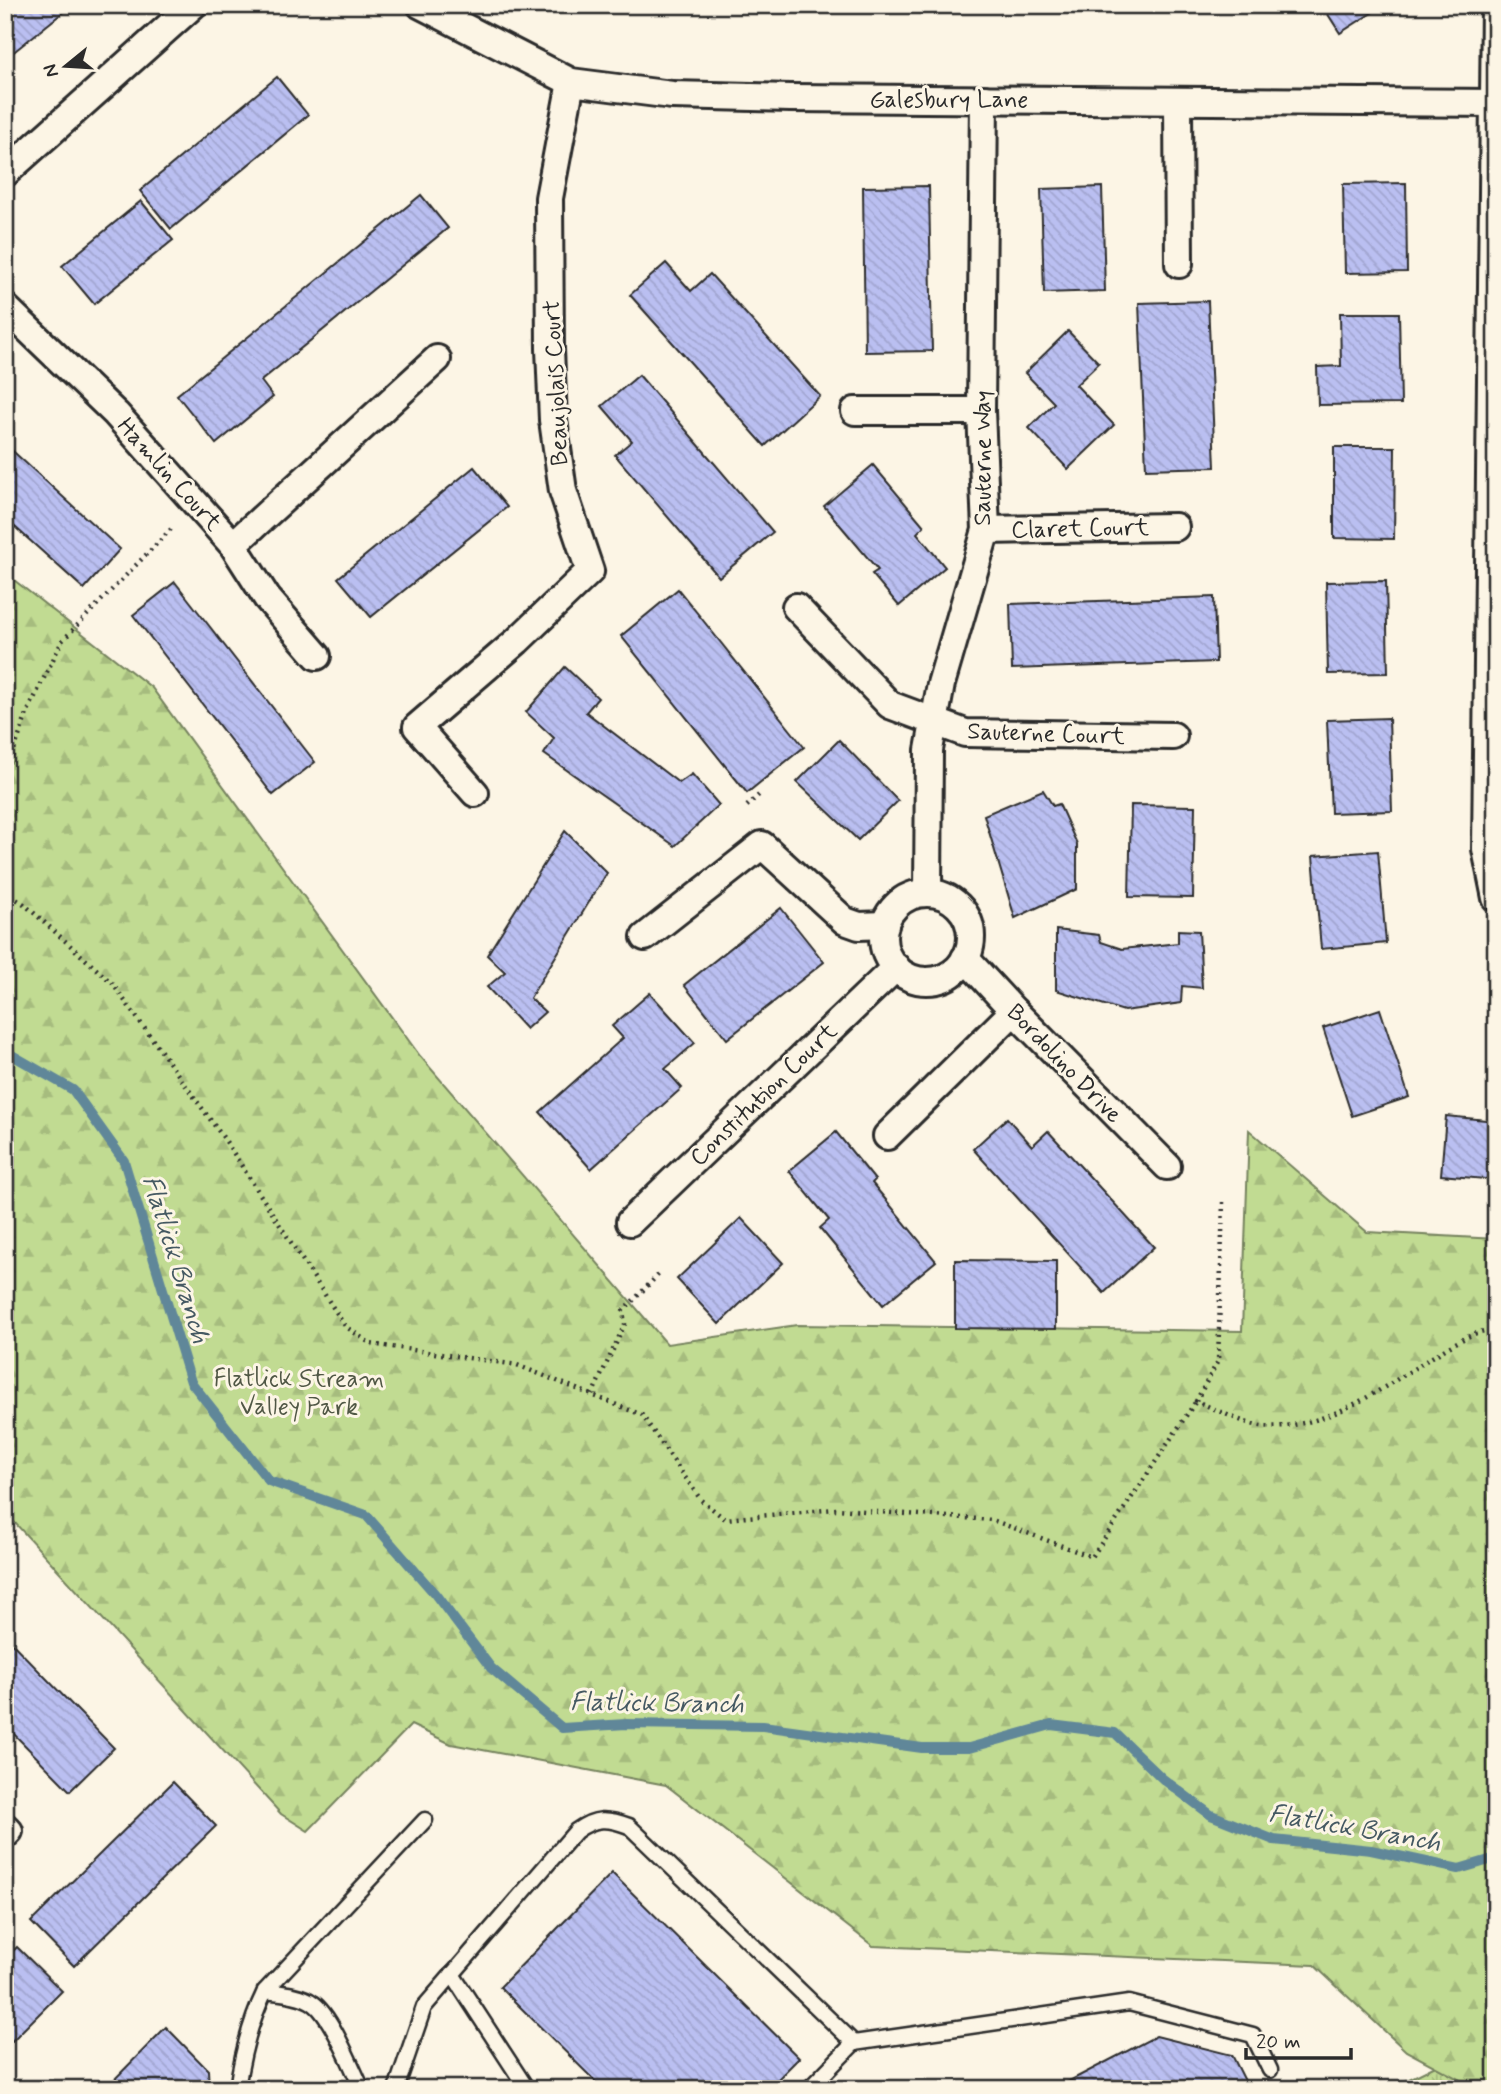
<svg xmlns="http://www.w3.org/2000/svg" width="1501" height="2094" font-family="Mynerve,sans-serif">
<defs>
<pattern id="grass-tufts" width="24" height="20" patternUnits="userSpaceOnUse" patternTransform="scale(1.75)"><rect width="24" height="20" fill="#c1db92"/><path d="M3 7l-1-3M5 7V3M7 7l1-3M15 17l-1-3M17 17v-4M19 17l1-3" fill="none" stroke="#a6bc7e"/></pattern>
<pattern id="forest-firs" width="22" height="20" patternUnits="userSpaceOnUse" patternTransform="scale(1.75)"><rect width="22" height="20" fill="#c1db92"/><path d="M5 1l3.5 6h-7zM16 11l3.5 6h-7z" fill="#a6bc7e"/></pattern>
<pattern id="building-back-hatch" width="6" height="6" patternUnits="userSpaceOnUse" patternTransform="scale(1.75)"><rect width="6" height="6" fill="#babff1"/><path d="M-1 5l2 2M0 0l6 6M5-1l2 2" fill="none" stroke="#a0a4cf"/></pattern>
</defs>
<rect width="100%" height="100%" fill="#fcf5e5"/>
<filter id="ink" filterUnits="userSpaceOnUse"><feTurbulence type="fractalNoise" baseFrequency=".0143" numOctaves="2"/><feDisplacementMap in="SourceGraphic" scale="14" xChannelSelector="R" yChannelSelector="G"/><feConvolveMatrix kernelMatrix="1 2 1 2 8 2 1 2 1" color-interpolation-filters="sRGB"/></filter>
<g filter="url(#ink)">
<!-- grass -->
<polygon fill="url(#grass-tufts)" stroke="#76835e" stroke-width="2" points="1496,2036 1496,2089 1389,2089"/>
<!-- forest -->
<polygon fill="url(#forest-firs)" stroke="#76835e" stroke-width="2" points="5,573 152,688 420,1056 667,1344 797,1325 1242,1331 1249,1130 1367,1232 1496,1239 1496,2089 1477,2089 1406,2051 1314,1965 873,1946 666,1785 451,1744 411,1725 308,1831 281,1814 5,1512"/>
<g fill="none" stroke-linecap="round" stroke-linejoin="round">
<!-- stream -->
<polyline stroke="#608799" stroke-width="10" points="5,1051 73,1090 124,1161 191,1382 269,1481 366,1515 435,1594 491,1668 562,1728 626,1724 763,1726 922,1748 969,1748 1051,1725 1115,1733 1163,1779 1211,1815 1274,1840 1371,1850 1459,1869 1496,1858"/>
</g>
<!-- building -->
<g fill="url(#building-back-hatch)" stroke="#2b2b2b" stroke-width="2">
<polygon points="5,5 72,5 5,59"/>
<polygon points="1322,5 1384,5 1340,33"/>
<polygon points="277,77 308,115 171,229 140,191"/>
<polygon points="1406,183 1407,272 1345,273 1343,184"/>
<polygon points="929,186 932,351 865,352 863,187"/>
<polygon points="1102,187 1105,291 1044,293 1041,189"/>
<polygon points="421,195 448,228 261,381 273,397 216,444 177,395"/>
<polygon points="141,201 173,240 94,304 62,266"/>
<polygon points="666,263 691,291 710,274 820,396 765,446 630,295"/>
<polygon points="1208,301 1215,467 1146,469 1139,303"/>
<polygon points="1340,313 1399,313 1401,404 1318,405 1317,367 1341,366"/>
<polygon points="1068,331 1099,363 1076,385 1114,425 1068,469 1029,428 1054,403 1025,373"/>
<polygon points="639,375 773,532 719,577 615,455 632,441 602,406"/>
<polygon points="5,444 120,549 84,589 5,518"/>
<polygon points="1334,447 1395,447 1394,539 1334,538"/>
<polygon points="873,465 924,526 917,533 945,567 899,606 872,574 878,570 824,506"/>
<polygon points="474,467 507,507 371,617 338,578"/>
<polygon points="1386,581 1388,673 1328,674 1326,582"/>
<polygon points="175,582 315,762 273,795 133,615"/>
<polygon points="678,589 804,747 747,793 621,636"/>
<polygon points="1214,597 1216,662 1012,669 1010,604"/>
<polygon points="565,667 598,698 586,712 679,783 692,774 719,805 675,846 544,754 554,738 526,712"/>
<polygon points="1389,718 1392,811 1331,813 1327,720"/>
<polygon points="839,740 898,801 858,840 797,782"/>
<polygon points="1043,790 1053,806 1059,804 1077,844 1077,889 1015,918 984,815"/>
<polygon points="1131,805 1195,806 1193,898 1129,897"/>
<polygon points="565,831 607,873 530,998 545,1012 526,1029 487,987 505,972 487,955"/>
<polygon points="1378,851 1386,943 1321,949 1313,856"/>
<polygon points="781,908 824,962 727,1039 684,985"/>
<polygon points="1056,930 1099,935 1101,942 1122,949 1178,943 1178,930 1199,931 1202,988 1182,986 1181,1003 1124,1011 1056,990"/>
<polygon points="650,993 695,1043 665,1069 682,1088 591,1169 540,1112 623,1038 612,1026"/>
<polygon points="1380,1009 1409,1097 1352,1116 1323,1028"/>
<polygon points="1446,1116 1496,1121 1496,1180 1441,1175"/>
<polygon points="1007,1118 1032,1146 1048,1131 1154,1247 1104,1293 973,1149"/>
<polygon points="836,1132 875,1180 872,1183 936,1261 883,1305 820,1228 829,1220 789,1171"/>
<polygon points="741,1218 783,1263 719,1324 677,1279"/>
<polygon points="955,1260 1056,1261 1056,1329 955,1328"/>
<polygon points="5,1636 114,1748 70,1791 5,1725"/>
<polygon points="173,1782 216,1826 74,1966 31,1922"/>
<polygon points="612,1873 799,2058 768,2089 603,2089 500,1987"/>
<polygon points="17,1947 62,1991 5,2048 5,1959"/>
<polygon points="166,2027 208,2070 209,2089 105,2089"/>
<polygon points="1156,2036 1232,2055 1249,2089 1054,2089"/>
</g>
<g fill="none" stroke-linecap="round" stroke-linejoin="round">
<defs>
<g id="service">
<polyline points="452,1974 527,2089"/>
<path d="M265,1991C279,1993 301,1994 313,2003C331,2015 352,2068 362,2089"/>
<polyline points="854,2043 1129,2003 1253,2035 1270,2070"/>
<path d="M237,2089C242,2054 250,2022 265,1991L425,1820"/>
<path d="M396,2089L424,2007L576,1831C595,1817 608,1818 629,1826L854,2043L809,2089"/>
</g>
<g id="minor">
<polyline points="421,5 571,82 672,95 790,98 1496,103"/>
<polyline points="1495,5 1486,849 1496,898"/>
<polyline points="1178,101 1179,264"/>
<polyline points="5,173 193,5"/>
<polyline points="5,307 116,414 233,545 267,598 317,656"/>
<polyline points="855,411 981,411"/>
<polyline points="986,530 1175,527"/>
<polyline points="233,545 437,359"/>
<polyline points="796,607 890,705 965,733 1173,736"/>
<polyline points="475,793 417,727 517,641 590,571 563,491 553,420 550,349 549,198 571,82"/>
<polyline points="928,893 929,750 941,684 986,530 981,411 984,99"/>
<circle cx="927" cy="937" r="44"/>
<polyline points="645,937 762,845 845,921 859,926 885,925"/>
<polyline points="965,958 1014,1011 1167,1166"/>
<polyline points="887,1136 1014,1011"/>
<polyline points="630,1222 896,967"/>
<polyline points="5,1827 9,1831 5,1835"/>
</g>
</defs>
<!-- service casing -->
<use href="#service" stroke="#2b2b2b" stroke-width="19"/>
<!-- minor casing -->
<use href="#minor" stroke="#2b2b2b" stroke-width="32"/>
<!-- path -->
<g stroke="#2b2b2b" stroke-width="4.5" stroke-dasharray="2 5" stroke-linecap="butt">
<polyline points="5,776 28,711 62,641 174,526"/>
<polyline points="747,806 762,792"/>
<polyline points="5,892 24,904 112,983 225,1140 345,1326 371,1344 517,1365 642,1415 701,1500 725,1519 836,1509 992,1520 1092,1557 1196,1401"/>
<path d="M1223,1202L1218,1361L1196,1401C1213,1408 1244,1424 1261,1426C1326,1432 1385,1386 1437,1354C1454,1344 1476,1329 1496,1330"/>
<polyline points="592,1395 625,1324 623,1311 660,1273"/>
</g>
<!-- service -->
<use href="#service" stroke="#fcf5e5" stroke-width="14"/>
<!-- minor -->
<use href="#minor" stroke="#fcf5e5" stroke-width="26"/>
</g>
</g>
<g text-anchor="middle" stroke-width="6" stroke-linejoin="round" paint-order="stroke">
<!-- street labels -->
<g font-size="24" fill="#2b2b2b" stroke="#fcf5e5">
<text x="949" y="107">Galesbury Lane</text>
<text transform="translate(555 383) rotate(-93)" y="8">Beaujolais Court</text>
<text transform="translate(982 458) rotate(-90)" y="8">Sauterne Way</text>
<text transform="translate(170 474) rotate(48)" y="8">Hamlin Court</text>
<text transform="translate(1080 528) rotate(-1)" y="8">Claret Court</text>
<text transform="translate(1046 733) rotate(2)" y="8">Sauterne Court</text>
<text transform="translate(1065 1063) rotate(46)" y="8">Bordolino Drive</text>
<text transform="translate(763 1094) rotate(-44)" y="8">Constitution Court</text>
</g>
<!-- park labels -->
<g font-size="24" fill="#505745" stroke="#fcf5e5">
<text x="299" y="1386">Flatlick Stream<tspan x="299" dy="28">Valley Park</tspan></text>
</g>
<!-- water labels -->
<g font-size="26" font-style="italic" fill="#455962" stroke="#fcf5e5">
<text transform="translate(177 1259) rotate(73)" y="9">Flatlick Branch</text>
<text transform="translate(657 1702) rotate(1)" y="9">Flatlick Branch</text>
<text transform="translate(1355 1827) rotate(10)" y="9">Flatlick Branch</text>
</g>
</g>
<!-- margin -->
<rect width="1501" height="2094" fill="none" stroke="#fcf5e5" stroke-width="28"/>
<rect x="14" y="14" width="1473" height="2066" fill="none" stroke="#2b2b2b" stroke-width="2.5" filter="url(#ink)"/>
<!-- north arrow -->
<g transform="translate(66 66) rotate(252)" stroke="#fcf5e5" stroke-width="5" paint-order="stroke">
<path d="M0-5L12 26L0 18L-12 26Z" fill="#2b2b2b"/>
<text y="-10" font-size="19" font-weight="bold" text-anchor="middle" fill="#2b2b2b">N</text>
</g>
<!-- scale -->
<path d="M1246 2048v10h105v-10" fill="none" stroke="#2b2b2b" stroke-width="3.5"/>
<text x="1256" y="2048" font-size="21" fill="#2b2b2b" stroke="#fcf5e5" stroke-width="5" paint-order="stroke">20 m</text>
</svg>
